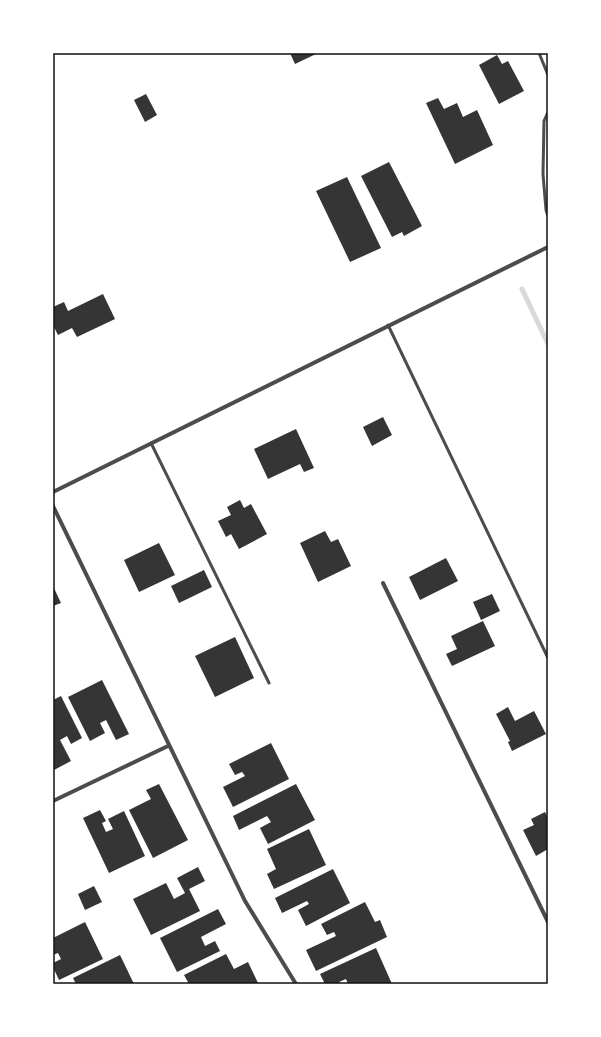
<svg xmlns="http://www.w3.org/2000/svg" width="601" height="1037" font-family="'Asap Condensed',sans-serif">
<rect width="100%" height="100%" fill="#fff"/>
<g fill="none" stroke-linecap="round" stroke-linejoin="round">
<!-- stream -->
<polyline stroke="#d9d9d9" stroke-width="5" points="522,289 548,344"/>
</g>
<!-- building -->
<g fill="#353535">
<polygon points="290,53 318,53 295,64"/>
<polygon points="497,55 502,64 508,61 524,91 499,104 479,65"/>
<polygon points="146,94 157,115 145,122 134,100"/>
<polygon points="438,98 444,109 457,103 463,117 477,110 493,145 455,164 426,103"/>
<polygon points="389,162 422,226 404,236 402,232 392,237 361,176"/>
<polygon points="347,177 381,248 350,262 316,191"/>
<polygon points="103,294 115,319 77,337 72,328 58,335 53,325 53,307 64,302 68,311"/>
<polygon points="383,417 392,435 372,446 363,427"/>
<polygon points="296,429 314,468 304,472 300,464 268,479 254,449"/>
<polygon points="240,500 244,508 251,504 267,534 239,549 231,534 226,537 218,521 231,515 227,507"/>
<polygon points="325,531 331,542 338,539 351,566 318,582 300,543"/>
<polygon points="159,543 175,575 139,592 124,560"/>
<polygon points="446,558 458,581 420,600 409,577"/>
<polygon points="204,570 212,587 179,603 171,586"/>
<polygon points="53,586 61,603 53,606"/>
<polygon points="492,594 500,611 481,620 473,602"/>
<polygon points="483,621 495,646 452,666 446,654 457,649 451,636"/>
<polygon points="235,637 254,678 215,697 195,656"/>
<polygon points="102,680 129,734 116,740 106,720 100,723 105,733 90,741 68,697"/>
<polygon points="61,696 82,738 71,744 67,736 60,740 71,761 54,770 53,700"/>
<polygon points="508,707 515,721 534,711 546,734 512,751 508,742 510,741 496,714"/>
<polygon points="271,743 289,779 233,807 223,787 245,776 242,772 235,775 229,764"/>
<polygon points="159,784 188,840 153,858 129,810 151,799 146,790"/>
<polygon points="296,784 315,820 268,844 260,828 271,822 267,816 239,830 233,816"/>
<polygon points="100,810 106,821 102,823 106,832 113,829 108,819 124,811 145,856 109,873 83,818"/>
<polygon points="545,812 548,818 548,849 536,856 523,830 534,825 531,819"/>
<polygon points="309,829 326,865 274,889 267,874 276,869 267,849"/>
<polygon points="198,867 205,881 189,889 200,911 151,935 133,899 166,883 174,899 185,893 177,878"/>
<polygon points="333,869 350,903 306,926 298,910 309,904 307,901 282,913 275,898"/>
<polygon points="94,886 102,902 85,910 78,894"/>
<polygon points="365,902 375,922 380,920 387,937 316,971 306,950 336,936 334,932 327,935 321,924"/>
<polygon points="218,909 226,924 201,937 205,946 215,941 220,951 177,972 160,938"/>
<polygon points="85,922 103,959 59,980 53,967 53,963 61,959 58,953 53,955 53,938"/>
<polygon points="376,948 392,984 348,984 346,979 339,982 340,984 325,984 320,974"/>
<polygon points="226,954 234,969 248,962 258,983 256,984 189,984 184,975"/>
<polygon points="120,955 134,984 76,984 73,978"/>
</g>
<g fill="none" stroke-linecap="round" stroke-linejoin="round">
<!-- service -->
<g stroke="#4c4c4c" stroke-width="3">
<polyline points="539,53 548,75"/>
<polyline points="548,112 544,121 543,174 546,210 548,216"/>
<polyline points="388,325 548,658"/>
<polyline points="151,443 269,683"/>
</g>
<!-- minor -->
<g stroke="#4c4c4c" stroke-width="4">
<polyline points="53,492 548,247"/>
<polyline points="53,506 245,901 296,984"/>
<polyline points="383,583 548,922"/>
<polyline points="53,801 168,746"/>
</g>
</g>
<!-- border -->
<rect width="601" height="1037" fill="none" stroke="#ffffff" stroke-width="108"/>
<rect x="54" y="54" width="493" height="929" fill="none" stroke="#111" stroke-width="1.5"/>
</svg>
